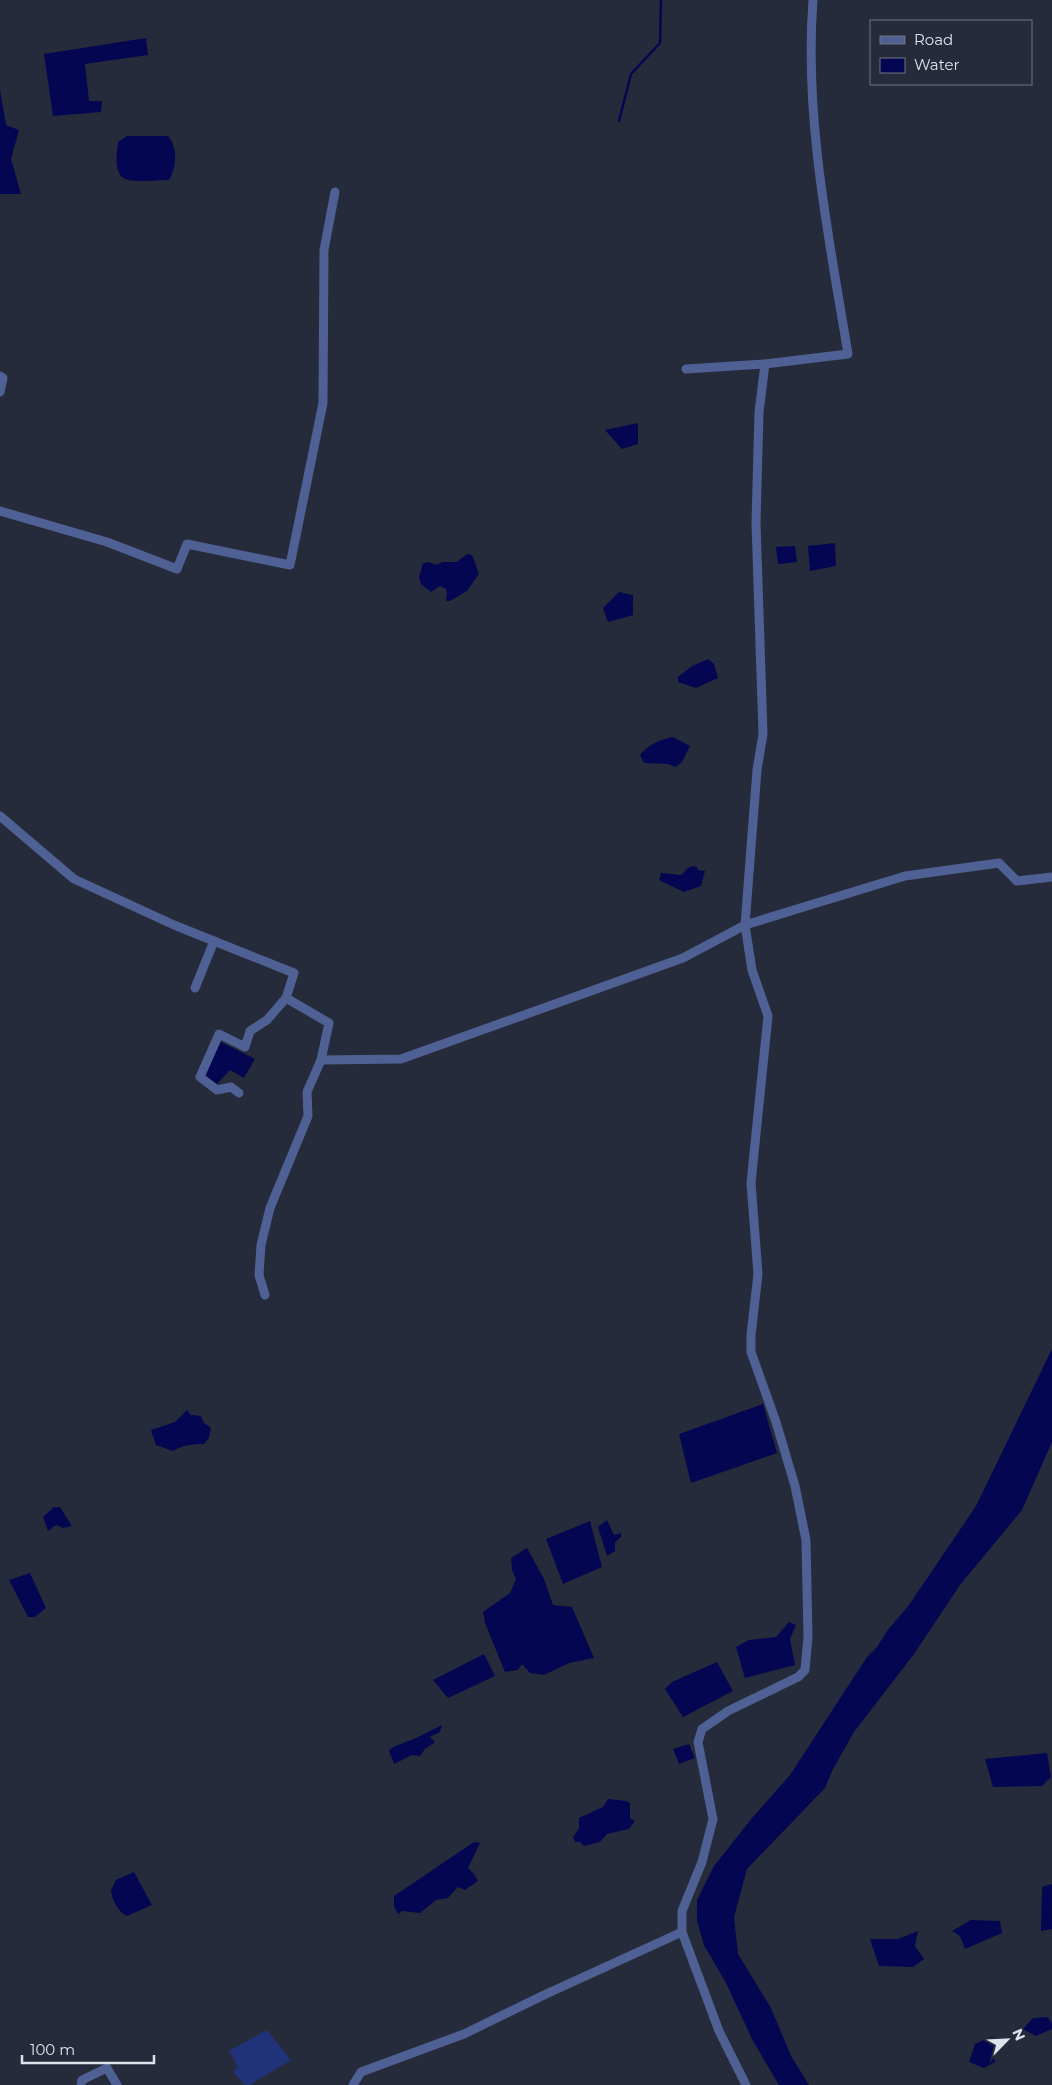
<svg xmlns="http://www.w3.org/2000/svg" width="1052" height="2085" font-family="Montserrat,sans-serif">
<rect width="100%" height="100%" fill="#252b3a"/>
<!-- green -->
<polygon fill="#203378" points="267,2030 291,2060 250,2085 245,2085 233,2072 238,2067 229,2051"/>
<!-- water -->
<g fill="#050652">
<polygon points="146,38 148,55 85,64 89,101 102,101 101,112 53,116 44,54"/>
<polygon points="0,90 6,125 19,130 11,159 21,194 0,194"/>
<path d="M127,136H168C178,147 177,168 169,180C159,180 129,184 122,177C114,169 117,152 118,142Z"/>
<polygon points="638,423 638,444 622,449 605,430"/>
<polygon points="835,543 836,566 810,571 808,546"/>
<polygon points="795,546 797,562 778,564 776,547"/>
<polygon points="467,554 472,555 479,574 467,591 450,601 446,601 447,593 446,589 440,586 431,592 421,584 419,577 423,563 428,562 437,565 442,562 457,562"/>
<polygon points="619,592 633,595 633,615 608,622 603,608"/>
<polygon points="708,659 714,664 718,678 696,688 678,682 678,677 692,666"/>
<path d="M673,737L690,746L682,762L676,767L668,764L644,763L640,755C647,745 661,739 673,737Z"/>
<polygon points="693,866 697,867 698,870 705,871 701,886 684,892 659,880 661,873 681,875 688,868"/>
<polygon points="221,1042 255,1059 244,1078 230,1070 217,1084 204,1076"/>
<polygon points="1052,1349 1052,1442 1022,1510 960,1585 914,1654 854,1732 833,1769 825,1788 747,1869 734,1917 738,1954 771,2008 791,2056 809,2085 779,2085 753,2041 726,1983 704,1945 697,1921 697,1900 714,1866 752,1818 790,1775 867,1657 877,1647 887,1631 909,1605 976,1506"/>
<polygon points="763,1404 777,1453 691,1483 679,1434"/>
<path d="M187,1410L191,1415L201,1416L204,1423L211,1428L209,1438L204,1444C192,1444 183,1445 173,1451L156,1445L151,1430L175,1422Z"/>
<polygon points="54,1507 60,1507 72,1526 63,1528 56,1525 48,1531 43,1517"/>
<polygon points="607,1520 614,1535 621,1533 621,1537 615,1542 615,1551 607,1556 598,1527"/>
<polygon points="590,1521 602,1567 563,1584 546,1539"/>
<polygon points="527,1548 544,1579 553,1605 572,1607 594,1658 569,1663 544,1675 530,1673 522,1664 518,1670 505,1672 485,1623 483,1612 510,1593 516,1579 512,1570 511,1558"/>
<polygon points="30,1573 46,1608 35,1617 28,1617 9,1580"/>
<polygon points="789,1622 796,1625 790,1639 795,1665 745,1678 736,1647 749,1640 776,1637"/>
<polygon points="484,1654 495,1676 448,1698 433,1680"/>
<polygon points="717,1662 733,1691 683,1717 665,1689 672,1682"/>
<polygon points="442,1725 440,1732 430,1737 435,1742 425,1749 420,1756 412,1755 394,1764 389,1751 393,1747 416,1738"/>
<polygon points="689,1744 695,1758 679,1764 673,1749"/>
<polygon points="1047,1753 1051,1777 1042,1786 993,1787 985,1759"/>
<polygon points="608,1799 626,1801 630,1803 630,1818 635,1821 629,1829 607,1834 600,1842 584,1846 580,1842 575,1842 573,1837 579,1828 579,1818 603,1807"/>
<polygon points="474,1842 480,1843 468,1868 474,1874 478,1881 465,1890 458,1887 448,1898 436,1900 420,1913 402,1911 398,1914 394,1906 394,1896"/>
<path d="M134,1872L152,1905L127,1916C118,1912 112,1900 111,1890L116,1880Z"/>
<polygon points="1052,1884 1052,1929 1041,1931 1042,1887"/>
<polygon points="971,1920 1000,1921 1002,1933 965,1949 960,1936 952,1931"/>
<polygon points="918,1931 915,1946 924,1959 913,1967 879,1966 870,1939 898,1939"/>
<polygon points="1047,2017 1052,2023 1052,2029 1036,2036 1023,2029 1033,2018"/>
<polygon points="992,2036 1002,2043 993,2050 995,2062 984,2068 969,2062 975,2044"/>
</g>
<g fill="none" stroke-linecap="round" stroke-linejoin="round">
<!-- stream -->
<polyline stroke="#050652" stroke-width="2.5" points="619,121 631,74 660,43 661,0"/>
<!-- minor -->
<g stroke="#4f6194" stroke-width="9">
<polyline points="686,369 765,364"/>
<polyline points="0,376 3,378 0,392"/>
<polyline points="0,511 107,542 177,569 187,544 290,565 323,403 324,250 335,192"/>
<path d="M0,816L74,879L174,925L294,973L286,998L329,1023L321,1060L401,1059L683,958L745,925L757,770L763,734L756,523L759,412L765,364L848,354C829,238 804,118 813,0"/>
<polyline points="195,988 214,941"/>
<polyline points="239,1093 231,1087 217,1090 200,1077 219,1034 245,1047 250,1031 267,1020 286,998"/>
<polyline points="265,1295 259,1275 261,1245 270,1208 308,1116 307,1092 321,1060"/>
<polyline points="682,1932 682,1911 702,1862 713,1819 698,1742 702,1729 728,1711 798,1677 805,1670 808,1637 806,1540 795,1486 776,1422 751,1352 751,1335 758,1274 751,1183 768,1016 752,970 745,925 905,876 999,863 1017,881 1052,877"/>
<polyline points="81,2085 82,2080 107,2068 117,2085"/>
<polyline points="353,2085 361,2072 464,2034 544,1995 682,1932 719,2031 746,2085"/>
</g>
</g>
<!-- legend -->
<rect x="870" y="20" width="162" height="65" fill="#252b3a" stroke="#6f7481"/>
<rect x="880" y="36" width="25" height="8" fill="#4f6194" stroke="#6f7481"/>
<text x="914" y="45" font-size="15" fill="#dee2ec">Road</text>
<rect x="880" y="58" width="25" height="15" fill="#050652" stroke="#6f7481"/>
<text x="914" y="70" font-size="15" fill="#dee2ec">Water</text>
<!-- north arrow -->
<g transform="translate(1007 2040) rotate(66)" stroke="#252b3a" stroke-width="4" paint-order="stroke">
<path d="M0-4L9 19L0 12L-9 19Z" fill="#dee2ec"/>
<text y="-8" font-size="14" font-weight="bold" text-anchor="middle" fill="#dee2ec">N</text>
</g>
<!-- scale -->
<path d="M22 2055v8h132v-8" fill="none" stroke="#dee2ec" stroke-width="2.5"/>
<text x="30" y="2055" font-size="15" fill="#dee2ec" stroke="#252b3a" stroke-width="4" paint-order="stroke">100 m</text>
</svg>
